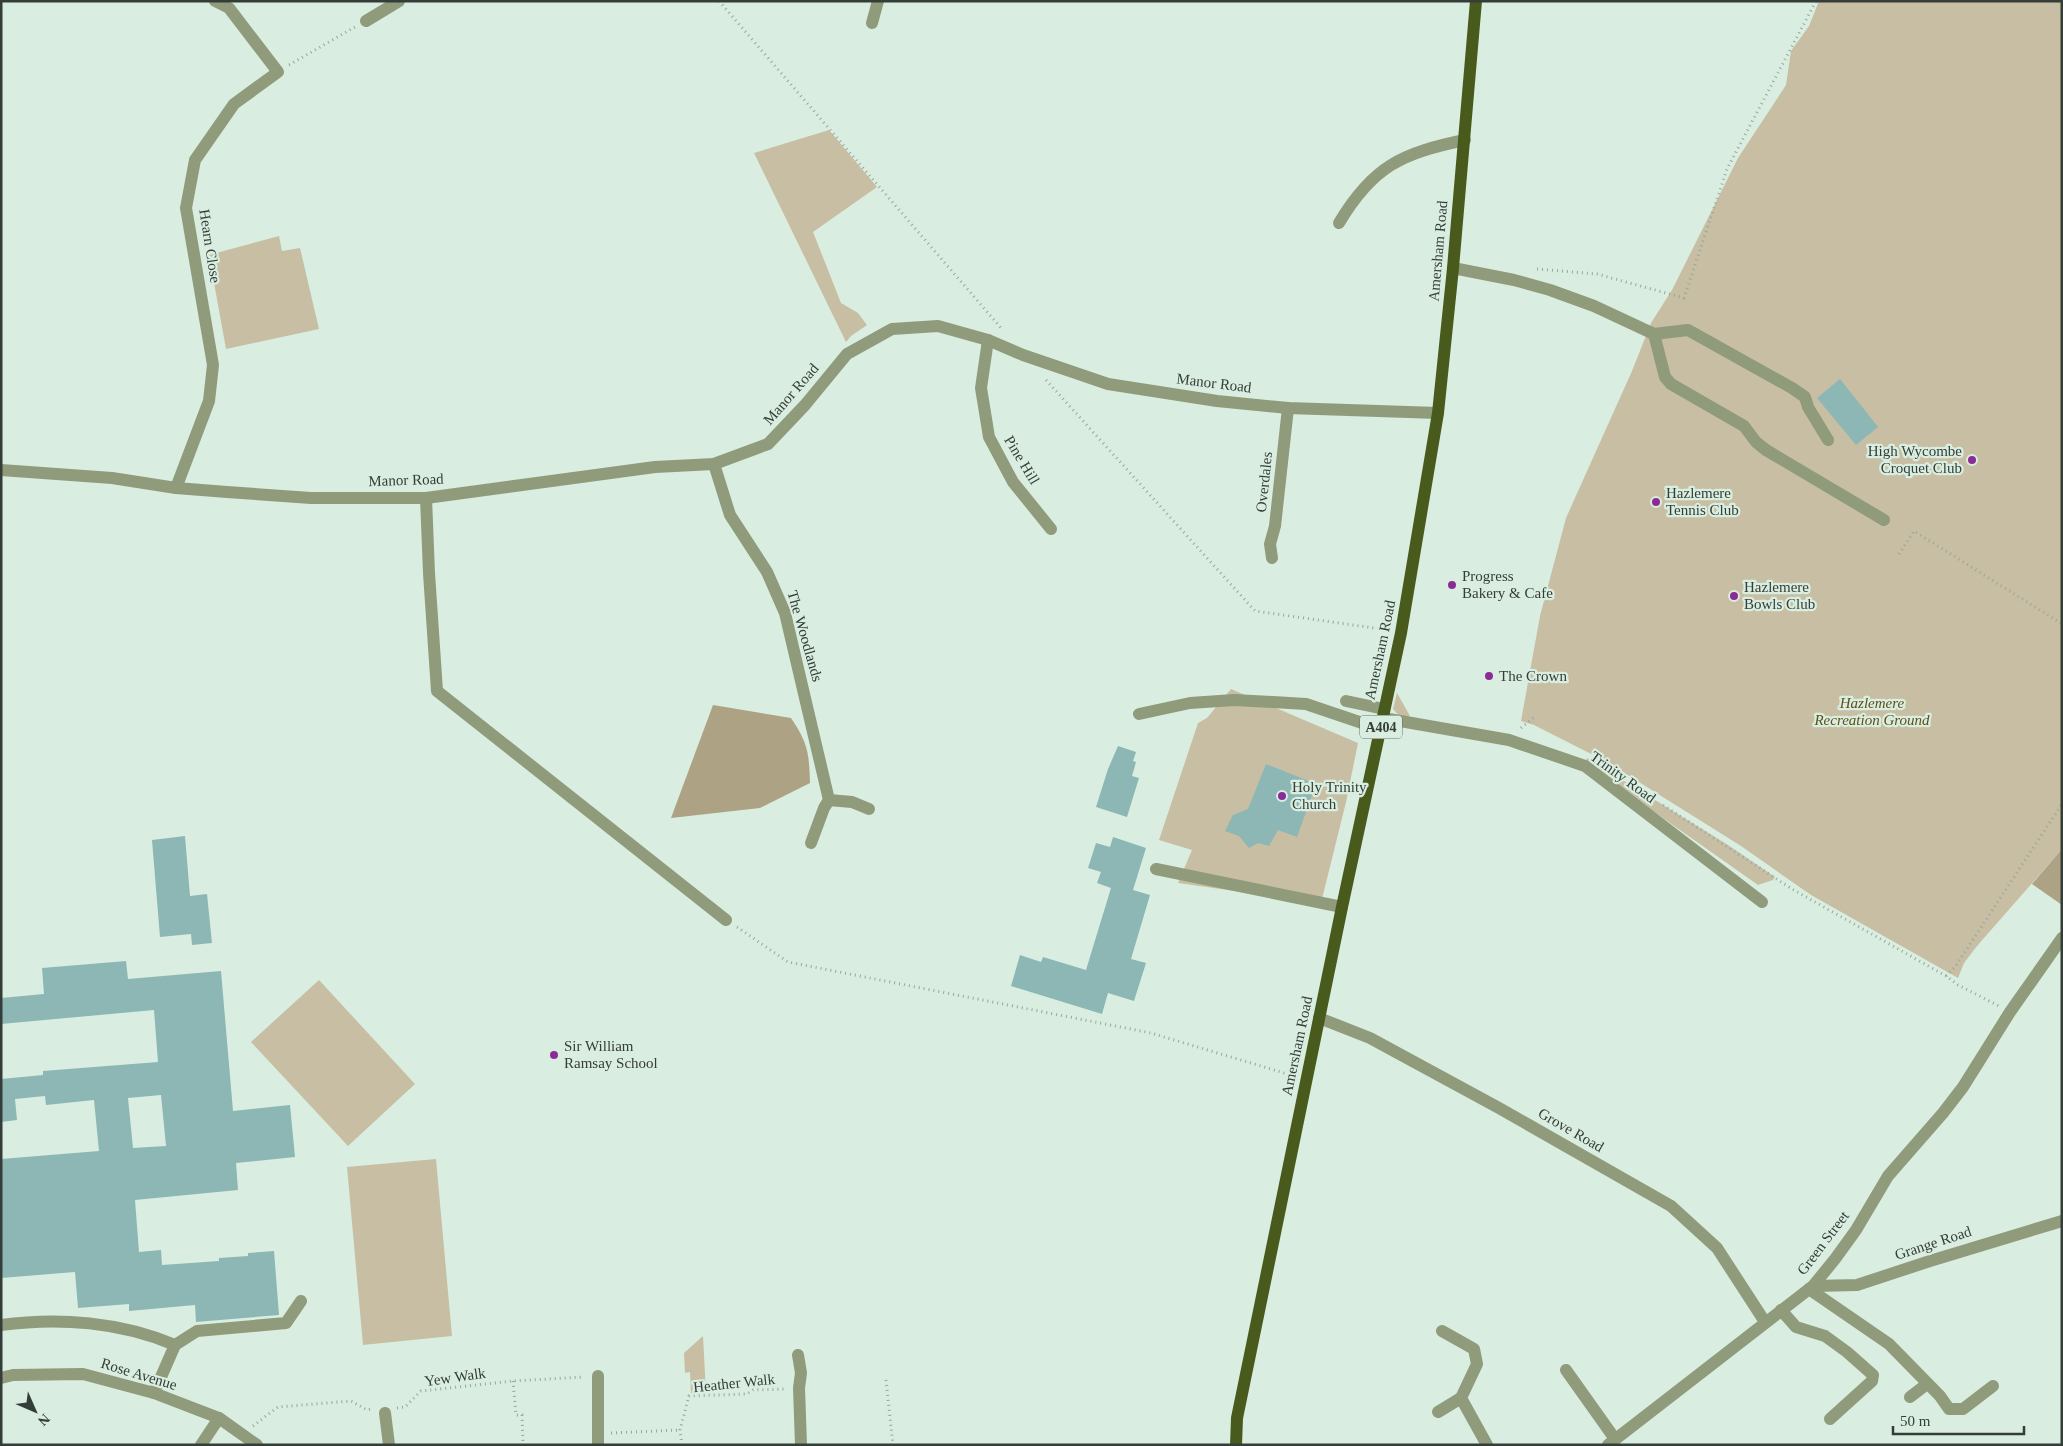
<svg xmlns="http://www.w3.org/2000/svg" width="2063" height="1446" font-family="Georgia,serif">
<rect width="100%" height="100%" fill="#d9eee0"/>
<!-- green -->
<g fill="#c7bea3">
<polygon points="1819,1 2062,1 2062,849 1977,946 1964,963 1958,978 1811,895 1741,846 1607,762 1534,725 1521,721 1540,616 1566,518 1632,371 1651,323 1672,290 1738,158 1786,85 1791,51 1809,26"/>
<polygon points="829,130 877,187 813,232 841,303 858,313 867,325 851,336 846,342 754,153"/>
<polygon points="279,236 282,251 300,248 319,329 226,349 209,255"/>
<polygon points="1231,689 1358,743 1346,802 1321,903 1178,883 1192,850 1159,840 1198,723 1207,718"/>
<polygon points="1397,693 1410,716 1401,718 1393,709"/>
<polygon points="1587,758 1728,845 1775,877 1773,880 1758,885 1585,763"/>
<polygon points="319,980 415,1084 348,1146 251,1042"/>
<polygon points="436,1159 452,1336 363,1345 347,1167"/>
<polygon points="703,1336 706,1393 691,1393 690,1372 685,1373 684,1353"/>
</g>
<!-- forest -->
<g fill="#ada283">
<path d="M713,705L791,718C808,743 809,753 810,783L760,808L671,818Z"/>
<polygon points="2062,849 2062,905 2032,884"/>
</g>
<!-- building -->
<g fill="#8cb7b4" fill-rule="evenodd">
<polygon points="1840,379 1878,427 1856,445 1817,398"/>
<polygon points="1118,746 1136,752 1133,761 1136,762 1132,776 1139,778 1127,817 1096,807 1108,769"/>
<polygon points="1266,764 1316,784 1297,837 1278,830 1269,846 1258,843 1249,848 1239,836 1225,831 1233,815 1248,809"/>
<polygon points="185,836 190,896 207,894 212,943 192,945 191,934 160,937 152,840"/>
<polygon points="1113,837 1146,848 1133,890 1150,895 1131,959 1146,963 1134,1001 1108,993 1102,1014 1011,986 1020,955 1041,962 1043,957 1086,970 1111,888 1097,883 1101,872 1088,868 1096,843 1110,847"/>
<path d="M126,961L128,979L221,971L233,1111L290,1105L295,1157L236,1163L238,1190L135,1200L139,1252L161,1250L162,1265L219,1261V1258L248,1256V1253L274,1251L279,1315L196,1322L195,1305L129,1311V1304L78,1308L75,1272L1,1278V1159L99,1151L94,1100L46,1105L45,1096L15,1099L17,1120L1,1122V1079L43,1075V1071L158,1062L154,1010L1,1024V998L44,994L42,968ZM161,1095L166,1146L133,1148L128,1098Z"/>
</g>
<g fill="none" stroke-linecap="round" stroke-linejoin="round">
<!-- path -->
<g stroke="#97a79c" stroke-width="3" stroke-dasharray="1 4" stroke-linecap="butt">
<polyline points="719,1 1001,328"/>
<polyline points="289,65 355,27"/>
<polyline points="1537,269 1597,274 1684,298 1727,169 1816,1"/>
<polyline points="1046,380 1255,611 1388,630"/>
<polyline points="1899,554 1914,531 2062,624"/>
<polyline points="1521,728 1536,716"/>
<polyline points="1663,805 1792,889 1946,976 1958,985 1999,1006"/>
<polyline points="737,927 788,962 1151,1033 1294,1076"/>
<polyline points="1946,976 1955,967 2062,804"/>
<polyline points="886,1380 893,1445"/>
<polyline points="513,1381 516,1415 522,1415 523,1445"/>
<polyline points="397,1408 405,1407 421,1391 513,1381 583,1377"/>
<polyline points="253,1426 278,1407 351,1401 367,1410 371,1409"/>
<polyline points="611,1433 680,1430"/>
<polyline points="682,1445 680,1430 689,1396 747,1394 753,1390 786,1389"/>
</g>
<!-- minor -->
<g stroke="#8f9b7b" stroke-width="12">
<polyline points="366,21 399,1"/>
<polyline points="872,23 878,1"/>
<path d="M1339,223C1373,166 1402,153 1465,140"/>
<polyline points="1453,268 1514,280 1550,290 1594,306 1654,334 1688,330 1792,388 1805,397 1808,407 1828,440"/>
<polyline points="1654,334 1665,377 1671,384 1744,426 1756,442 1766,450 1884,520"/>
<polyline points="988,340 981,388 989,437 1013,482 1051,529"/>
<polyline points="714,464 730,515 767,572 785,613 829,800"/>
<polyline points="1,470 112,478 176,488 227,492 311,498 426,498 655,467 714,464 768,444 805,405 847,354 892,329 938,326 988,340 1023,355 1108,384 1217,401 1288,408 1438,413"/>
<polyline points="176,488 209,401 213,365 186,208 195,160 234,104 278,72 229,8 215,1"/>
<polyline points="426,498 429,573 437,691 726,920"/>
<polyline points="1272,558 1270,544 1275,526 1288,408"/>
<polyline points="1346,701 1384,709"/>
<polyline points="1139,714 1190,703 1234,700 1273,702 1306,704 1380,729"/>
<polyline points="1383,718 1509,740 1585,766 1762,902"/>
<polyline points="811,843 824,808 829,800 852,802 869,809"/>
<polyline points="1156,869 1342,907"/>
<polyline points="1319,1018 1370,1038 1499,1108 1671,1206 1717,1248 1765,1322"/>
<polyline points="1813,1286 1857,1285 1930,1261 2062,1221"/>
<polyline points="1809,1289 1889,1344 1940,1396 1949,1409 1963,1409 1993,1386"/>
<polyline points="1781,1310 1796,1327 1825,1336 1847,1352 1873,1375 1872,1381 1830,1419"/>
<path d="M1,1325C59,1317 121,1322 175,1345"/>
<polyline points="1442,1331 1474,1349 1477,1364 1461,1398 1487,1445"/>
<polyline points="798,1355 801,1373 799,1388 801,1445"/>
<polyline points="1566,1370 1615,1439"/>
<polyline points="598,1376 598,1445"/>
<polyline points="1,1378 13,1375 83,1374 154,1393 219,1418 257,1445"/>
<polyline points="154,1393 175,1345 197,1331 286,1323 301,1301"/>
<polyline points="1910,1397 1927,1384"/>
<polyline points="1438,1412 1461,1398"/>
<polyline points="385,1413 389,1445"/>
<polyline points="201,1445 219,1418"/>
<polyline points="1608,1445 1813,1286 1835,1259 1856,1230 1888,1176 1943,1113 1963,1087 2010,1012 2062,938"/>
</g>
<!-- major -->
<polyline stroke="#485b1d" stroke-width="12" points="1236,1445 1237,1418 1342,907 1401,633 1438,413 1453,268 1476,1"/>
</g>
<!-- markers -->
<g fill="#8b2c96" stroke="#d9eee0" stroke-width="2">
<circle cx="1972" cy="460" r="5"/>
<circle cx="1656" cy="502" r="5"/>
<circle cx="1452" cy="585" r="5"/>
<circle cx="1734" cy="596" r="5"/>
<circle cx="1489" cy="676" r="5"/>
<circle cx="1282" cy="796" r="5"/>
<circle cx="554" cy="1055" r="5"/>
</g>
<g text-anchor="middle" stroke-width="4.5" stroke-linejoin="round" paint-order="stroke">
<!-- shield labels -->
<rect fill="#d9eee0" stroke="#66726a" stroke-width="1" x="1360" y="715.5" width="42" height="23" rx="4"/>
<g font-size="14" font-weight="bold" fill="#353d38">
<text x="1381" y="732">A404</text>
</g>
<!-- street labels -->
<g font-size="15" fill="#353d38" stroke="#d9eee0">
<text transform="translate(210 246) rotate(81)" y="5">Hearn Close</text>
<text transform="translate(1438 251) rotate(-85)" y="5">Amersham Road</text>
<text transform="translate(1214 383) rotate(7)" y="5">Manor Road</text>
<text transform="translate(791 394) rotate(-49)" y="5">Manor Road</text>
<text transform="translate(1022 460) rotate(59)" y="5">Pine Hill</text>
<text transform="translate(406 480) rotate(-2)" y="5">Manor Road</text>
<text transform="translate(1264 482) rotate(-84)" y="5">Overdales</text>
<text transform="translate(805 636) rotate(74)" y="5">The Woodlands</text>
<text transform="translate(1380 650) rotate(-78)" y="5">Amersham Road</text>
<text transform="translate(1623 777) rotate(36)" y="5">Trinity Road</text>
<text transform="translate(1297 1046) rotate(-78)" y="5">Amersham Road</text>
<text transform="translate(1571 1130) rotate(30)" y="5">Grove Road</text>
<text transform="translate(1823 1243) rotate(-53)" y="5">Green Street</text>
<text transform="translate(1933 1243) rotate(-18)" y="5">Grange Road</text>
<text transform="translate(139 1374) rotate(17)" y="5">Rose Avenue</text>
<text transform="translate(455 1377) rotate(-8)" y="5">Yew Walk</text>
<text transform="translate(734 1383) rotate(-6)" y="5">Heather Walk</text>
</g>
<!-- poi labels -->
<g font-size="15" fill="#353d38" stroke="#d9eee0" text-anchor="start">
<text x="1962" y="456" text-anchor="end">High Wycombe<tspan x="1962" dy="17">Croquet Club</tspan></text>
<text x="1666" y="498">Hazlemere<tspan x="1666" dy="17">Tennis Club</tspan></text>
<text x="1462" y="581">Progress<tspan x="1462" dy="17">Bakery &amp; Cafe</tspan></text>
<text x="1744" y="592">Hazlemere<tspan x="1744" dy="17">Bowls Club</tspan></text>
<text x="1499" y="681">The Crown</text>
<text x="1292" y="792">Holy Trinity<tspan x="1292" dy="17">Church</tspan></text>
<text x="564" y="1051">Sir William<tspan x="564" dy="17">Ramsay School</tspan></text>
</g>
<!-- park labels -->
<g font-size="15" font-style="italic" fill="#604f17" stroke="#d9eee0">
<text x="1872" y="708">Hazlemere<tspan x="1872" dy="17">Recreation Ground</tspan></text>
</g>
</g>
<!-- border -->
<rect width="2063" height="1446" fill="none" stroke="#353d38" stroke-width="5"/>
<!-- north arrow -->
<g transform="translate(35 1411) rotate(135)" stroke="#d9eee0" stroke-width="4" paint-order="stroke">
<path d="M0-4L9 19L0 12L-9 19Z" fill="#353d38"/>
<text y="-8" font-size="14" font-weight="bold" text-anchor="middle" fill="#353d38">N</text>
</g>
<!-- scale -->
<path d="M1893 1426v8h131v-8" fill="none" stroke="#353d38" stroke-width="2.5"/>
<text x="1900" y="1426" font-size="15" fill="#353d38" stroke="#d9eee0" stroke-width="4" paint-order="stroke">50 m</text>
</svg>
